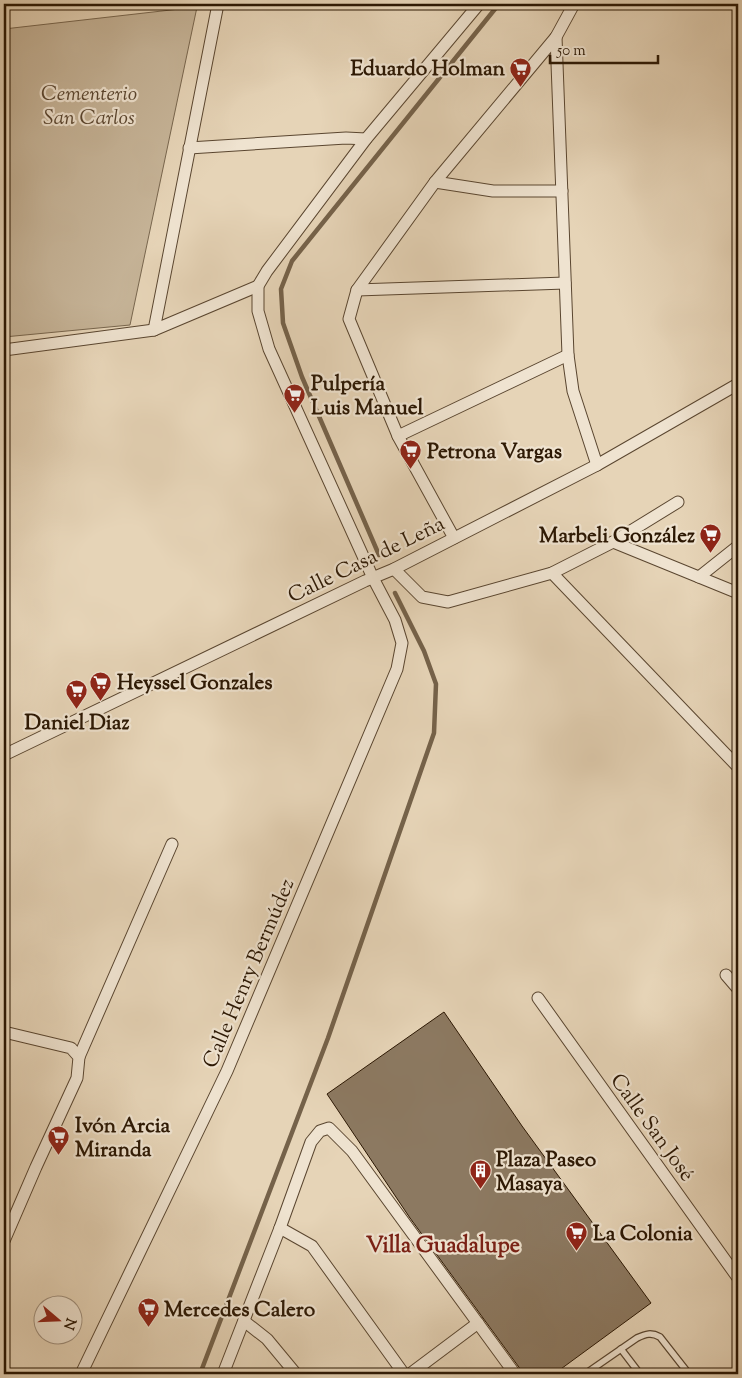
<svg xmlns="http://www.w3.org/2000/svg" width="742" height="1378" font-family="'Sorts Mill Goudy',serif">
<rect width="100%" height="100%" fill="#e6d4b7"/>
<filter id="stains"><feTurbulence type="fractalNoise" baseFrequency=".004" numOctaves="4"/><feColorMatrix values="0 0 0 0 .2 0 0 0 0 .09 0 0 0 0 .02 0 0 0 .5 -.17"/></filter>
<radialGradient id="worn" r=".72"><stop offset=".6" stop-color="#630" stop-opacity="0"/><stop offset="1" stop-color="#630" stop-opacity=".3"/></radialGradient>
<!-- green -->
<polygon fill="#c6b498" stroke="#78664e" points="197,7 130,325 4,337 4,29"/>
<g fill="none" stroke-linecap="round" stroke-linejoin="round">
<!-- stream -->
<g stroke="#75624a" stroke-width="4.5">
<polyline points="379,555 302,377 283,323 281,289 292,261 499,4"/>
<polyline points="200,1374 328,1038 434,733 436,684 424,651 395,593"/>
</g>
</g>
<!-- building -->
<polygon fill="#8c7961" stroke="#2b1703" points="444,1012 522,1126 651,1303 554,1374 522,1374 521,1370 410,1218 327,1094"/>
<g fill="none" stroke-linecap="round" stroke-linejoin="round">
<defs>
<g id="service">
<polyline points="621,1349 640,1374"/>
<path d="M585,1374L637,1338C646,1334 651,1332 660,1337L689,1374"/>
</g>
<g id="minor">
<polyline points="218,4 154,330 258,286"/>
<polyline points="556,37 568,355 573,391 597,465"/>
<polyline points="189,148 346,138 366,139"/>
<polyline points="435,182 493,191 562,191"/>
<polyline points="357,290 565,283"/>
<polyline points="4,350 154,330"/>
<polyline points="398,436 568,355"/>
<polyline points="454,538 398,436 349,319 357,290 435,182 556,37 574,4"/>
<polyline points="613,542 738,593"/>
<polyline points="394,569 422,597 448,602 552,573 613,542 678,502"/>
<polyline points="552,573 738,767"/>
<polyline points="699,577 738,546"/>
<polyline points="4,755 365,581 394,569 597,465 738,384"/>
<polyline points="726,975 738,989"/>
<polyline points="538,998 738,1278"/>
<polyline points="4,1032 71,1048 79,1057 77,1078 36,1167 4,1241"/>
<polyline points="79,1057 172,844"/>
<polyline points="280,1228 312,1246 404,1374"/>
<polyline points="244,1321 267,1339 296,1374"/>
<polyline points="81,1374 227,1071 397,669 402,643 395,620 373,578 269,349 258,311 258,286 267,271 366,139 479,4"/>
<polyline points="223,1374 280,1228 311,1142 320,1131 329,1128 352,1151 515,1374"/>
<polyline points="410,1374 478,1323"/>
</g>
</defs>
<!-- service casing -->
<use href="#service" stroke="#5a4630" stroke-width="8"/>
<!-- minor casing -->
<use href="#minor" stroke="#5a4630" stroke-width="13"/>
<!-- service -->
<use href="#service" stroke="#efe3d0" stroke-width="5.5"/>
<!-- minor -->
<use href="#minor" stroke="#efe3d0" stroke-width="11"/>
</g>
<!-- icons -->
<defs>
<symbol id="supermarket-pin" viewBox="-11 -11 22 30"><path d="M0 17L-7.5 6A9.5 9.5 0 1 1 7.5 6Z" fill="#8f2418" stroke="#efe3d0"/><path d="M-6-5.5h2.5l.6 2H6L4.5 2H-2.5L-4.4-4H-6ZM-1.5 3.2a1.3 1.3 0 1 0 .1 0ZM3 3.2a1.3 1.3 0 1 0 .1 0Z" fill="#fff"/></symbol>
<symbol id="building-pin" viewBox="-11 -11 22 30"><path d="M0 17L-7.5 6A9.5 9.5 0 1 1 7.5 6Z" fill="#8f2418" stroke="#efe3d0"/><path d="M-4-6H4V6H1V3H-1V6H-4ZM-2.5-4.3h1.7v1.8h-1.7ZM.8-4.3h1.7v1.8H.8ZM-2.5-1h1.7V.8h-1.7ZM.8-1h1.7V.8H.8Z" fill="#fff"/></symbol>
</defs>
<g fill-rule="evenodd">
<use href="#supermarket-pin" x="508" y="56" width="25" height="34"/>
<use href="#supermarket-pin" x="282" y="382" width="25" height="34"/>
<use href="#supermarket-pin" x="398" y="438" width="25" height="34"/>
<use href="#supermarket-pin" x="698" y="522" width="25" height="34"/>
<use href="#supermarket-pin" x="88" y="670" width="25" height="34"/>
<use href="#supermarket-pin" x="64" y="678" width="25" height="34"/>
<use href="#supermarket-pin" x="46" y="1124" width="25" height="34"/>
<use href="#building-pin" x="468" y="1158" width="25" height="34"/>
<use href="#supermarket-pin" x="564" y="1220" width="25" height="34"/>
<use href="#supermarket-pin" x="136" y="1296" width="25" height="34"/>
</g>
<g text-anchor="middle" stroke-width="4.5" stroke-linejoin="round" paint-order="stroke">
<!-- poi labels -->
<g font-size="21" font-weight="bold" fill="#2b1703" stroke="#efe3d0" text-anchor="start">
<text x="505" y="75" text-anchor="end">Eduardo Holman</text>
<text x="311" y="390">Pulpería<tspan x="311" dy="24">Luis Manuel</tspan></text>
<text x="427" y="458">Petrona Vargas</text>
<text x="695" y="542" text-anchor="end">Marbeli González</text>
<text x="117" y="689">Heyssel Gonzales</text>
<text x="77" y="729" text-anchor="middle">Daniel Diaz</text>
<text x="75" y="1132">Ivón Arcia<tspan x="75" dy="24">Miranda</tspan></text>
<text x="496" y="1166">Plaza Paseo<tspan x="496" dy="24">Masaya</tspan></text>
<text x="593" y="1240">La Colonia</text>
<text x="164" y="1316">Mercedes Calero</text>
</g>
<!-- park labels -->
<g font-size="21" font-style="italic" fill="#5a4630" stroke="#efe3d0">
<text x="89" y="100">Cementerio<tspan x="89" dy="24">San Carlos</tspan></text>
</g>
<!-- street labels -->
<g font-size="21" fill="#2b1703" stroke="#efe3d0">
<text transform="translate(366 559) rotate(-26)" y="7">Calle Casa de Leña</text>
<text transform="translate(248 973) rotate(-67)" y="7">Calle Henry Bermúdez</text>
<text transform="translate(653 1127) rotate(54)" y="7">Calle San José</text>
</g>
<!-- neighbourhood labels -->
<g font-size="22" font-weight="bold" fill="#7a1f14" stroke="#efe3d0">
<text x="443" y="1252">Villa Guadalupe</text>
</g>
</g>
<!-- margin -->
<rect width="742" height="1378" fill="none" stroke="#e6d4b7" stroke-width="20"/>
<rect x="5" y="5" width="732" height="1368" fill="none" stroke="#2b1703" stroke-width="2.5"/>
<rect x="10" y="10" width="722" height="1358" fill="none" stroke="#2b1703"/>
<!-- north arrow -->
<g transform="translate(58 1320) rotate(109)"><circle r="24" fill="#efe3d0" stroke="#a1917e"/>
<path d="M0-4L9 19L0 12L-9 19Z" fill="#8f2418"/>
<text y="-8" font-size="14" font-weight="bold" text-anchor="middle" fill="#2b1703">N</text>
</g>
<!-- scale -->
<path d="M550 55v8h108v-8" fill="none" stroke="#2b1703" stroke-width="2.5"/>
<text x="557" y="55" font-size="15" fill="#2b1703" stroke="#efe3d0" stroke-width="4" paint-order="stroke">50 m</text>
<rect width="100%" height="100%" filter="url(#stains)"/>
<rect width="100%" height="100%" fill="url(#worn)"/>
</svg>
